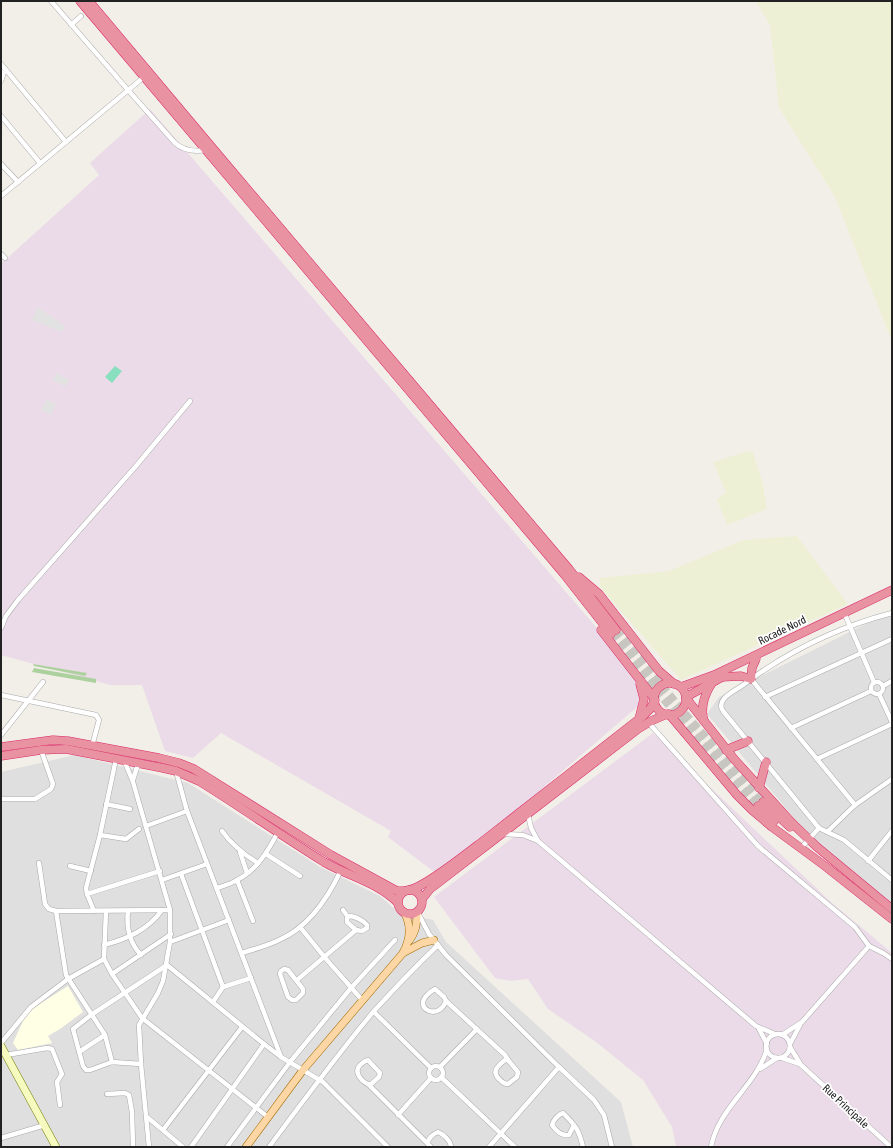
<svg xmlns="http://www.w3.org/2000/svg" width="893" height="1148" font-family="'Asap Condensed',sans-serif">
<rect width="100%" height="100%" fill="#f2efe9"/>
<!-- residential -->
<g fill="#e0dfdf">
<polygon points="892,611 892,906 805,831 707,714 719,697"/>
<polygon points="75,755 188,783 320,867 380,896 398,912 433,920 446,942 621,1102 633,1147 1,1147 1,772"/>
</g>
<!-- industrial -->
<g fill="#ebdbe8">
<polygon points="150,109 640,678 644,701 471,850 437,874 388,837 391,831 221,733 193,758 165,751 142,685 110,685 1,655 1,260 3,262 99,175 90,163"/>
<polygon points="653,733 831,902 892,953 892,1147 676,1147 672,1127 643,1080 596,1042 548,1009 528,979 511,981 495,978 434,897"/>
</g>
<!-- education -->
<polygon fill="#ffffe5" points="68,986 83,1012 60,1029 48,1036 52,1043 18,1050 13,1043 27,1012"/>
<!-- farmland -->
<g fill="#eef0d5">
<polygon points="756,1 892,1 892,342 835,197 779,108 770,25"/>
<polygon points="749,451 753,452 763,484 767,509 727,525 717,500 726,492 713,462"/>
<polygon points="797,536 848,604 681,680 600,587 600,578 669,571 743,540"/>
</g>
<!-- forest -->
<g fill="#add19e">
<polygon points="33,664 87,673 85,676 34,666"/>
<polygon points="34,668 96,679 96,683 32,672"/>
</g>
<!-- pitch -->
<polygon fill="#88e0be" points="115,366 122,371 112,383 105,377"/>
<!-- parking -->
<g fill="#e2e2e2">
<polygon points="37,307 65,326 62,332 32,320"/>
<polygon points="57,373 69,380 65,387 53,380"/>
<polygon points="47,399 56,404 51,415 41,410"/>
</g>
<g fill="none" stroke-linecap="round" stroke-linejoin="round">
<!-- highway-tunnel -->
<g stroke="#c8c6c1" stroke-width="8" stroke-dasharray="8 4" stroke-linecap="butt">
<polyline points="616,630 686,715 763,802"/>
<polyline points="611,634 680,719 758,806"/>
</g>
<defs>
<g id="street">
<path d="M51,1L128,90L175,143C184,151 194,152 206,150"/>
<polyline points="71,25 81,16"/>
<polyline points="1,64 66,142"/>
<polyline points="1,81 5,69"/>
<polyline points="1,116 40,163"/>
<polyline points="1,164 18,182"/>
<polyline points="1,196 144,77"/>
<polyline points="1,254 5,258"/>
<path d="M892,613C838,627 787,652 743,685C735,691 715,699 723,711L819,828L844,840L892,880"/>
<polyline points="846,617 874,682"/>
<polyline points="1,628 6,616 18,600 136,466 190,401"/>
<polyline points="751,679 855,805"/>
<circle cx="877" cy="688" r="6"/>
<polyline points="883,686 892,681"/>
<polyline points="879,694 892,722"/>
<polyline points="1,695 96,715 99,720 92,746"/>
<polyline points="765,697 892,639"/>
<polyline points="648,722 758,846 855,927 869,946 883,953 892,959"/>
<polyline points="791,728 871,691"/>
<polyline points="1,735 43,682"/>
<polyline points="817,759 892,724"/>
<polyline points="124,760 133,782 170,910 170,942 163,981 158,993 139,1025 141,1064 149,1147"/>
<polyline points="176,771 187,811 281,1057 323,1082 388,1147"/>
<polyline points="133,780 136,770 139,763"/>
<polyline points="1,799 35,799 51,789 53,784 41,750"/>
<polyline points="106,804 130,809"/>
<polyline points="528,814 531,828 538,841"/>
<polyline points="146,826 187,811"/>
<path d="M222,831C232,845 243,854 258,863"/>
<polyline points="827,832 855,805 892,779"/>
<polyline points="504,834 523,835 538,841 756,1026 775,1034"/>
<polyline points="100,835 126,839 139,829"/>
<polyline points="801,848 819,828"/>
<polyline points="240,852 247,873"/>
<polyline points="266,854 300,876"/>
<polyline points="868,861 892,831"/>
<polyline points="39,863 45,904 49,909 56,911 170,910"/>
<polyline points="70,866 91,871"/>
<polyline points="181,874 223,987"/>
<polyline points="162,880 207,864"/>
<polyline points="237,880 253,921"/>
<path d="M217,888C223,886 231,884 237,880C257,870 268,851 278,832"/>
<polyline points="87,894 160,871"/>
<polyline points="343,910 348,917"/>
<polyline points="56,911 66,975 105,1035 112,1062"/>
<polyline points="94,911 87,894 86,888 100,835 116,759"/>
<polyline points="106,911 104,959 112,974 142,1018 268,1117"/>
<path d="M128,911C126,928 129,942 141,955"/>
<polyline points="418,913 429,934 446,955 559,1067 594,1100 604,1115 612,1147"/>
<path d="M349,916C355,916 364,921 367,925V928L362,931L356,930L347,922V918Z"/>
<polyline points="300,927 326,959 363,1001"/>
<polyline points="170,942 229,920"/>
<path d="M104,945C127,939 148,930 162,910"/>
<path d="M242,953C254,949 267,946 279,940C309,927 328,898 341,870"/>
<polygon points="284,969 288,970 303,989 303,993 296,1000 292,1000 288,997 280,974 281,971"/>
<polyline points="112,974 171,934"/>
<polyline points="297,980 356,930"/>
<path d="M435,989L444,997L446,1001C439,1021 413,1009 427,995C430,992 431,991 435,989Z"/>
<polyline points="446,1001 505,1055 508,1060"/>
<polyline points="213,1002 223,987 251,978"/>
<polyline points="374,1012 431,1068"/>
<polyline points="759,1029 767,1044"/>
<circle cx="778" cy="1046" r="12"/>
<polyline points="782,1035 802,1022 869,946"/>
<polyline points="1,1043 31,1007 68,979 104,959"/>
<polyline points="790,1044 800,1025"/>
<polyline points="790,1047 801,1065 891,1147"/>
<polyline points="79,1052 105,1035"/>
<polyline points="6,1055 47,1048 52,1049 62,1074 57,1082 60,1105"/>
<polyline points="782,1058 800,1064"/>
<path d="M368,1060L380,1073L379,1077L370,1085C362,1082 353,1073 360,1065C363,1062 364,1061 368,1060Z"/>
<path d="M505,1060H508L518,1072L517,1077L508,1084C504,1084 502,1082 499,1079C491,1071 498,1066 505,1060Z"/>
<polyline points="141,1064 112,1062 90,1070 86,1070 83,1066 73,1029 91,1015 167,965 264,1044 281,1057"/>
<circle cx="436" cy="1073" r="7"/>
<polyline points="440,1067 477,1029"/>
<polyline points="760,1069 777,1058"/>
<polyline points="441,1077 515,1147"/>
<polyline points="368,1084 428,1144"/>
<polyline points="107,1094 125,1093 129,1095 132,1112 133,1147"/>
<polyline points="398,1115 431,1078"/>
<polyline points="147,1117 183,1147"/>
<path d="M574,1125L569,1135C562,1136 556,1131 552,1125C553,1120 559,1114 563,1113C576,1126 579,1130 583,1147"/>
<polyline points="163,1130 242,1027"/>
<polyline points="1,1138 45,1125"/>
<polyline points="191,1147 264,1044"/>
<polyline points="227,1147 290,1062 351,988 395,940"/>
<path d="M269,1147C303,1101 337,1055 374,1011C395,988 416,966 438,945"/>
<path d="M431,1147L428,1144C427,1139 433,1134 438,1132C443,1134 451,1141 451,1147"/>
<polyline points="489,1147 559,1067"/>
<path d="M711,1147C718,1108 756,1086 767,1049"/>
</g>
<polyline id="secondary" points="1,1046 56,1147"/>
<g id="primary">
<path d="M408,942C416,933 417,924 417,912"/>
<polyline points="403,953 422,943 434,940"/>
<path d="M246,1147L303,1070L403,953C410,940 412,926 404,912"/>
</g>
<g id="highway">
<polyline points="80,1 564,574 611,634"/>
<polyline points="89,1 215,151 569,569 616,630"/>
<polyline points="579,577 599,594 659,671 674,684"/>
<polyline points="601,630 654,698"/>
<polyline points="722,677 741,676 751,679 752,668 756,659"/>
<circle cx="670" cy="699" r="16"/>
<polyline points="681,687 714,675 892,590"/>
<polyline points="686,697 724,676"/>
<polyline points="686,698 734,759 793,824 817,847 892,909"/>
<polyline points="669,714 737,795 752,810 772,827 825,866 892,919"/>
<polyline points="639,719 644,699 640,684"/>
<path d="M704,721C700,707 704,695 712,683"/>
<polyline points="1,747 53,740 68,741 159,758 179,763 194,769 331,855 397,891 405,891"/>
<polyline points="726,750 748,741"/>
<path d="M1,756L41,750L66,749L163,768L176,771L199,781C241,807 282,836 324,862C348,876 379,883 398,903"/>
<polyline points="759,788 766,762"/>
<polyline points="763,802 790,827"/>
<polyline points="758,806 774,821"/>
<path d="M409,890C426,887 471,850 487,838C539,797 591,757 643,716L650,709L655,700"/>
<circle cx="410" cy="902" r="12"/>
<polyline points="422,899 430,889 638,729 651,721 667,714"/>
</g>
</defs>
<!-- street casing -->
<use href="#street" stroke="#a9a9a9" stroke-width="5.5"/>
<!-- secondary casing -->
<use href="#secondary" stroke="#707d05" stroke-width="8"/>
<!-- primary casing -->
<use href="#primary" stroke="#a06b00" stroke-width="8"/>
<!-- highway casing -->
<use href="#highway" stroke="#dc2a67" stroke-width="9"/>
<!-- street -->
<use href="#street" stroke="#fff" stroke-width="4.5"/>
<!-- secondary -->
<use href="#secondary" stroke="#f7fabf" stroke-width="7"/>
<!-- primary -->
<use href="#primary" stroke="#fcd6a4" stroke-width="7"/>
<!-- highway -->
<use href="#highway" stroke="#e892a2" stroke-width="8"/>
</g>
<g text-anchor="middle" stroke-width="3.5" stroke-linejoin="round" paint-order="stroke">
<!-- street labels -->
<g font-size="11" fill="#222" stroke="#fff">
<text transform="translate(782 630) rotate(-26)" y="4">Rocade Nord</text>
<text transform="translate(846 1106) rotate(43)" y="4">Rue Principale</text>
</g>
</g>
<!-- border -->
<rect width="893" height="1148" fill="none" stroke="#222222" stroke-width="4"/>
</svg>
